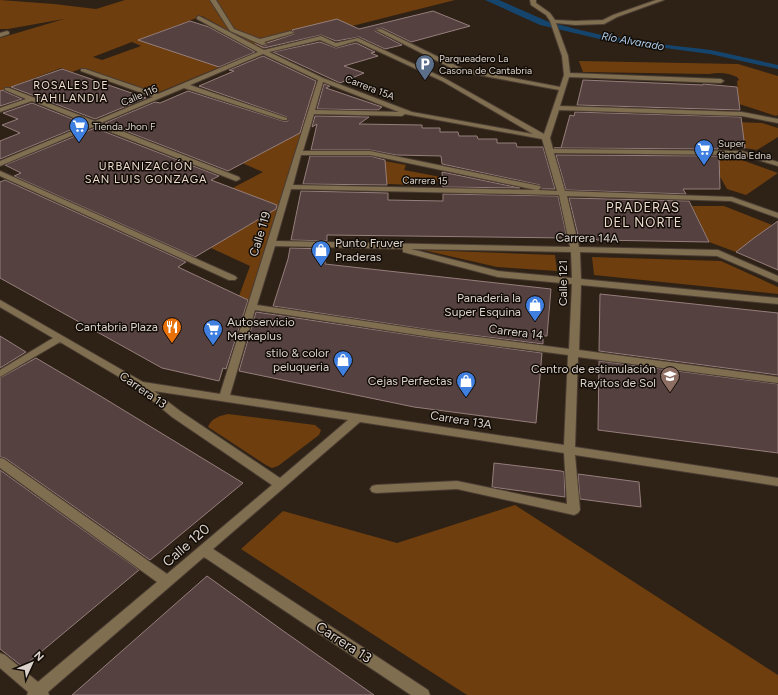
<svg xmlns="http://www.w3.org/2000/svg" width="778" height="695" font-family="Figtree,sans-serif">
<rect width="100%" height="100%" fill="#2e2116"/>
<!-- green -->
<g fill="#6e3e0e" fill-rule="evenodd">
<path d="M0,0L54,4L96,9L125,0H455L261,49L202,16L154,34L200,60L220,67L157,93L83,68L72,72L61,68L0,91V38L64,19L8,29H0ZM132,42L141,46L102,60L93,57Z"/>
<path d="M579,61L738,64L778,76V115L776,116L739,104L737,81L739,80L737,77C728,73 720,72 709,74L583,72Z"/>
<polygon points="313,82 317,84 243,319 237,323 193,326 239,296 250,266 211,248 225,192 263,172 242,163 294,131"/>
<polygon points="736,122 762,123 778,128 778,137 757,150 738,147"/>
<polygon points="710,159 739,159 778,173 746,195 727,189"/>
<polygon points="385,161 406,165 404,170 446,178 458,175 497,184 422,180 413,185 364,183 385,167"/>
<polygon points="692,206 724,206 772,225 736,252 709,242"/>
<polygon points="423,250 555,255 557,271 497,267"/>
<polygon points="592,257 721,261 778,287 778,294 594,275"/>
<path d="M228,414L315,425L321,430L319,435L278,466L272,468L266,465L208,427C211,418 220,416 228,414Z"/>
<polygon points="515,505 778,675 778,695 467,695 241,549 283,511 397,543"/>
</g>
<!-- water -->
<polygon fill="#15456d" points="485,0 499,0 549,22 576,29 606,36 659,44 711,50 778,65 778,69 710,54 604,40 570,32 540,25"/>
<!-- building -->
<g fill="#55413f" stroke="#957e7c">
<polygon points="433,11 470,26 411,42 382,28 376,29 375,31 402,45 385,49 359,37 336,41 321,35 264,48 255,43 261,46 267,45 267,43 294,34 295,33 292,30 337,19 359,29"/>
<polygon points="190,21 209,27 255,52 219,67 138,40"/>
<polygon points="320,42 336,48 356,43 375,52 371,53 378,56 344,66 364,73 340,83 273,52"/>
<polygon points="263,56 316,81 300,133 228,171 105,123 155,102 160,103 188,91 283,121 288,121 287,117 199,86 234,71 229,70"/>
<polygon points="62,69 146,98 95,119 11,87"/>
<polygon points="583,80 703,85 703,84 737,87 740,110 577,105"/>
<polygon points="324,84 330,86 326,88 382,107 378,110 317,109"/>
<polygon points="4,90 4,91 22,99 0,106 0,91"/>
<polygon points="32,103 85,124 0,159 0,141 20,133 2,125 18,119 3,113"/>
<polygon points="575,112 741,117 745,148 718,145 718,149 554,148 561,148 570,115 574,116"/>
<polygon points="315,116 369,117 359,124 422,125 422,128 440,128 440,132 458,132 459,136 477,136 478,139 497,139 497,143 516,143 517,147 543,147 555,189 542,189 540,185 442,164 441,156 396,155 370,150 311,150 317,124 312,127"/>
<polygon points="95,128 219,176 211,180 277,205 276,209 195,257 14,176 21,173 5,165"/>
<polygon points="556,155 719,156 720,189 683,189 686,194 566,190"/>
<polygon points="310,156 370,156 385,160 387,185 303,184"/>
<polygon points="442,172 520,188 443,187"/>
<polygon points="5,180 186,262 178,267 248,300 226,369 223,368 219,381 162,368 0,278 0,182"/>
<polygon points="301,191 388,193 388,200 443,201 443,194 558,196 567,238 327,235 327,241 291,240"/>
<polygon points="569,198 689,201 709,242 597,240 596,239 579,239"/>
<polygon points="778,221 778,270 736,252 754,238"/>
<polygon points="290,248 326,249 325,264 551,289 547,336 543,336 543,344 431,330 273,306 288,259"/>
<polygon points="600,294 778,313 778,375 599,351"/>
<polygon points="256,312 431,338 542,353 536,423 414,407 239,371"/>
<polygon points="0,336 26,352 0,368"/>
<polygon points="36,358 102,397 243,483 150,560 5,458 0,457 0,378"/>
<polygon points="599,361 778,384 778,453 598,430"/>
<polygon points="494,463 561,471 564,472 565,497 492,487"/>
<polygon points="0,470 139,570 23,667 0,649"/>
<polygon points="578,474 639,482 641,507 580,499"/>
<polygon points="207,576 282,630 374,695 72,695"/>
</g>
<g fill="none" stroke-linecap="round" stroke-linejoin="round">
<defs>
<g id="minor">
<polygon points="210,0 216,0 234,29 260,39 291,31 294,33 264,42 267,44 262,45 230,31"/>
<path d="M530,0H536V3L550,13L555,20L575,21L603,20L613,15L656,0H664L617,17L604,24L575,25L556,23L568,56L570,73L721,79L724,81L721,83L569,77L560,106L742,112L778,119V123L742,116L559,110L550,138L553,149L742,151L778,162V166L741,155L554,153L565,191L732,197L778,213V218L731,201L567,196L579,247L718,250L778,276V282L717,256L580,252L581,279L778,298V304L581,285L579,350L778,377V383L578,357L575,447L778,478V486L575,455L580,510L578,513L574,515L457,489L376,493L372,492L370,489L372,486L376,485L457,481L567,504L564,453L360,422L213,549L428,690L430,695H411L204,557L48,692L49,695H27L28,692L0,668V653L5,655L38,682L157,582L0,468V458L4,459L167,574L272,485L172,417L136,387L60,342L0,377V370L53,338L0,307V300L143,382L220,394L318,80L263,54L190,85L287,118V120H283L184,88L101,123L239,177L240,179L236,181L95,126L0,166V161L89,124L32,101L0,112V108L26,99L5,90V88H9L95,121L153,97L81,71V69H85L158,94L258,52L197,19V17L199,16L264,50L321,36L336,43L358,38L446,79L544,134L559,90L457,71L376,30L381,29L461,68L560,87L564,75L562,56L550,21L546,15L531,5ZM320,40L336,47L356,41L442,81L533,134L412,112L323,78L269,52ZM323,82L399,112L315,110ZM314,114L402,116L405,114L542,139L557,191L538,190L541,188L540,186L370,151H303ZM301,155H370L536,190L293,185ZM291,189L559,195L570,247L276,241ZM275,246L403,249V252L498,277L572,284L569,349L431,331L257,305ZM411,249L571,252L572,278L498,271ZM255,310L431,337L568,355L564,445L230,395ZM154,391L348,420L280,478L180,411Z"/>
<polygon points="7,31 9,32 9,34 0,37 0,33"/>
<polygon points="0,171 235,276 237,278 235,280 229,280 0,176"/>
</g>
</defs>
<!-- minor casing -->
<use href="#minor" stroke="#4a3d33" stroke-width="2"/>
<!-- minor -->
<use href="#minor" fill="#806e50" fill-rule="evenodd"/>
</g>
<!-- icons -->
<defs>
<symbol id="parking-pin" viewBox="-11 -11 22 30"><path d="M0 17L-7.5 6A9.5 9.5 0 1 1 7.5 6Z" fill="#5c6f8a" stroke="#120c07"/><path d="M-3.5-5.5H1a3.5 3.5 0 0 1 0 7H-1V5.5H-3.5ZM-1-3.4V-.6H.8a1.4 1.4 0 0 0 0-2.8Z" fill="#fff"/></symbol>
<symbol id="supermarket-pin" viewBox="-11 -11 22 30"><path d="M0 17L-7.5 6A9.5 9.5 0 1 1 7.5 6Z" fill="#3f7fe0" stroke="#120c07"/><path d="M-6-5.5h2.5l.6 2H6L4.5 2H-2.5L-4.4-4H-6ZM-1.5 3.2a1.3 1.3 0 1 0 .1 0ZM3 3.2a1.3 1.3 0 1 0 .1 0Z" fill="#fff"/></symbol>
<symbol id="shop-pin" viewBox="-11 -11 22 30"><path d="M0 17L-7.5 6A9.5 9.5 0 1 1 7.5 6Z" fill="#3f7fe0" stroke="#120c07"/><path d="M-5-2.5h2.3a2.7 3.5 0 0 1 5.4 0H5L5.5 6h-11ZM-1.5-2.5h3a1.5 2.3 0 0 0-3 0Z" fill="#fff"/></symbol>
<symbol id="restaurant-pin" viewBox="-11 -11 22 30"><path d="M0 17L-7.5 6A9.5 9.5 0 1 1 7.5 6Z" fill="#e8710a" stroke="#120c07"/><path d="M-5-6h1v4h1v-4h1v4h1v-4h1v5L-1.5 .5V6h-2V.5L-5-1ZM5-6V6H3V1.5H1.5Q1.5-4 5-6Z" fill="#fff"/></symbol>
<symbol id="school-pin" viewBox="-11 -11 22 30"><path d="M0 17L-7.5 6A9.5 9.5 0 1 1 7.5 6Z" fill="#8d6e63" stroke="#120c07"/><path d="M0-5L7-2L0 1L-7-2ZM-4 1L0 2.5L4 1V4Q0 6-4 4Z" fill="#fff"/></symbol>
</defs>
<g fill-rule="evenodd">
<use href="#parking-pin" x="414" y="53" width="22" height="30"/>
<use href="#supermarket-pin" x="68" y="115" width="22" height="30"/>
<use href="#supermarket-pin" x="693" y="138" width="22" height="30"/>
<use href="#shop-pin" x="310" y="239" width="22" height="30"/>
<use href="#shop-pin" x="524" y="294" width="22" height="30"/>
<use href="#restaurant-pin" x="161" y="316" width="22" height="30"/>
<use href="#supermarket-pin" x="202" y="318" width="22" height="30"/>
<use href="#shop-pin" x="332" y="349" width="22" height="30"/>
<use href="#school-pin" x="659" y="365" width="22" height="30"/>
<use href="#shop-pin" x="455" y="370" width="22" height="30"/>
</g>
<g text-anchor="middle" stroke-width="3" stroke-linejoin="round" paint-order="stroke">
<!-- far-poi labels -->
<g font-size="10" fill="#dbd2cb" stroke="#120c07" text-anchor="start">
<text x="439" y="62">Parqueadero La<tspan x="439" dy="12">Casona de Cantabria</tspan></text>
<text x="93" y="130">Tienda Jhon F</text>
<text x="718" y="147">Super<tspan x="718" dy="12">tienda Edna</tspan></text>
</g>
<!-- far-street labels -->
<g font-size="10" fill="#dbd2cb" stroke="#120c07">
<text transform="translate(370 87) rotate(21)" y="4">Carrera 15A</text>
<text transform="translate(139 95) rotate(-23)" y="4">Calle 116</text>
<text transform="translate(425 180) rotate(1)" y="4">Carrera 15</text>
</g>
<!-- far-water labels -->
<g font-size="11" font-style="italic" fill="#b2d1f0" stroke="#120c07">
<text transform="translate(633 41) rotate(10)" y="4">Río Alvarado</text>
</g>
<!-- far-neighbourhood labels -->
<g font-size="11" letter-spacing="1" fill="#eedcce" stroke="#120c07">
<text x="71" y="89">ROSALES DE<tspan x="71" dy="13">TAHILANDIA</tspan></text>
<text x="146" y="170">URBANIZACIÓN<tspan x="146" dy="13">SAN LUIS GONZAGA</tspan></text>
</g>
<!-- street labels -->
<g font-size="12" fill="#dbd2cb" stroke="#120c07">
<text transform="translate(260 234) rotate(-73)" y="4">Calle 119</text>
<text transform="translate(587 238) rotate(1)" y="4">Carrera 14A</text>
<text transform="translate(563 283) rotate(-90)" y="4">Calle 121</text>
<text transform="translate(516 332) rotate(7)" y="4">Carrera 14</text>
<text transform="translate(143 390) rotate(35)" y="4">Carrera 13</text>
<text transform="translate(461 420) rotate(9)" y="4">Carrera 13A</text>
</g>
<!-- poi labels -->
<g font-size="12" fill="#dbd2cb" stroke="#120c07" text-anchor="end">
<text x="335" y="247" text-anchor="start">Punto Fruver<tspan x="335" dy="14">Praderas</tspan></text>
<text x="521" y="302">Panaderia la<tspan x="521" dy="14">Super Esquina</tspan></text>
<text x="227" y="326" text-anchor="start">Autoservicio<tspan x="227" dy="14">Merkaplus</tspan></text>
<text x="158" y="331">Cantabria Plaza</text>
<text x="329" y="357">stilo &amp; color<tspan x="329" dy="14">peluqueria</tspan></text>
<text x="656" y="373">Centro de estimulación<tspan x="656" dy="14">Rayitos de Sol</tspan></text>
<text x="452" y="385">Cejas Perfectas</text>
</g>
<!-- neighbourhood labels -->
<g font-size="13" letter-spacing="1" fill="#eedcce" stroke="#120c07">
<text x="643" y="212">PRADERAS<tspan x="643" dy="15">DEL NORTE</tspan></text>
</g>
<!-- near-street labels -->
<g font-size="14" fill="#dbd2cb" stroke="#120c07">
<text transform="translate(186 545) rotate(-41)" y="5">Calle 120</text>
<text transform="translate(344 642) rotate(33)" y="5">Carrera 13</text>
</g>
</g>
<!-- north arrow -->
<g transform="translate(32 663) rotate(46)" stroke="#120c07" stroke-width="3" paint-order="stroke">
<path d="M0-3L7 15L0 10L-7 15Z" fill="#dbd2cb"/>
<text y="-6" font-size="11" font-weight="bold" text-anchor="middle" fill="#dbd2cb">N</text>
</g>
</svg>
